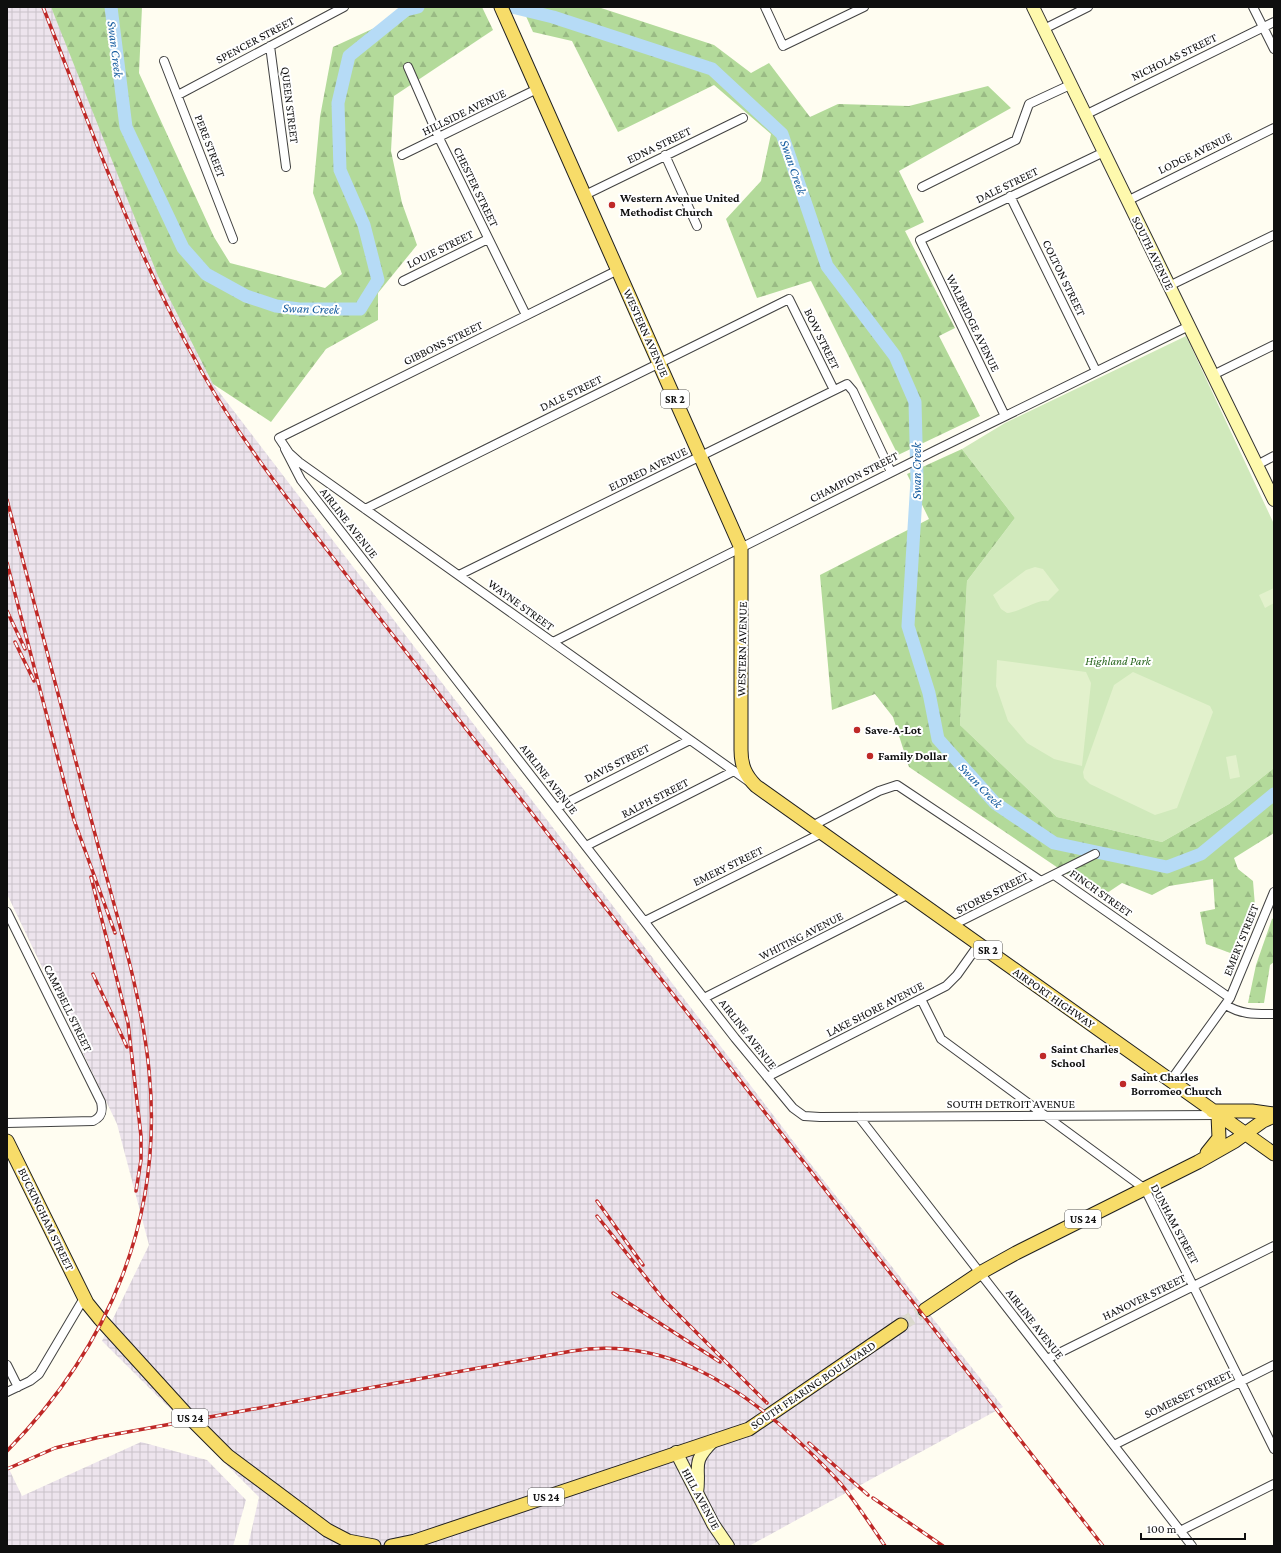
<svg xmlns="http://www.w3.org/2000/svg" width="1281" height="1553" font-family="'Crimson Pro',serif">
<style>
.industrial{fill:url(#industrial-grid)}
.green{fill:#d0e9bb}
.forest{fill:url(#forest-firs)}
.pitch{fill:#e2f1cc}
.lines{fill:none;stroke-linecap:round;stroke-linejoin:round}
.river{stroke:#b6dbf6;stroke-width:13}
.primary-tunnel{stroke:#dbd9cf;stroke-width:13;stroke-dasharray:13 6;stroke-linecap:butt}
.street-casing{stroke:#424242;stroke-width:10}
.secondary-casing{stroke:#313131;stroke-width:14}
.primary-casing{stroke:#202020;stroke-width:15}
.street{stroke:#fff;stroke-width:8}
.secondary{stroke:#fef9ad;stroke-width:12}
.primary{stroke:#f7dc69;stroke-width:13}
.rail-casing{stroke:#bf2927;stroke-width:3.5}
.rail{stroke:#fff;stroke-width:2;stroke-dasharray:6;stroke-linecap:butt}
.poi-dot{fill:#bf2927;stroke:#fff;stroke-width:1.5}
.labels{text-anchor:middle;stroke-width:4;stroke-linejoin:round;paint-order:stroke}
.shield{fill:#fff;stroke:#575757;stroke-width:1}
.shield-label{font-size:11px;font-weight:bold;fill:#0f0f0f}
.street-label{font-size:12px;fill:#0f0f0f;stroke:#fff}
.poi-label{font-size:12px;font-weight:bold;fill:#0f0f0f;stroke:#fff;text-anchor:start}
.park-label{font-size:12px;font-style:italic;fill:#2a671f;stroke:#fff}
.water-label{font-size:13px;font-style:italic;fill:#185ea1;stroke:#fff}
</style>
<defs>
<pattern id="industrial-grid" width="8" height="8" patternUnits="userSpaceOnUse"><rect width="8" height="8" fill="#ede4ed"/><path d="M0 4h8M4 0v8" fill="none" stroke="#cac2ca"/></pattern>
<pattern id="forest-firs" width="22" height="20" patternUnits="userSpaceOnUse"><rect width="22" height="20" fill="#b3da9a"/><path d="M5 1l3.5 6h-7zM16 11l3.5 6h-7z" fill="#99ba84"/></pattern>
</defs>
<rect width="100%" height="100%" fill="#fffdf1"/>
<path class="industrial" d="M 7,7 L 51,7 L 213,384 L 813,1167 L 1003,1407 L 749,1546 L 248,1546 L 259,1497 L 102,1341 L 149,1245 L 117,1124 L 7,894 Z
M 141,1442 L 207,1460 L 246,1500 L 233,1546 L 7,1546 L 7,1465 L 22,1496 Z"/>
<path class="green" d="M 1186,336 L 1274,524 L 1274,768 L 1229,804 L 1162,842 L 1057,817 L 960,725 L 967,581 L 1015,518 L 962,449 L 1005,423 Z"/>
<path class="forest" d="M 51,7 L 142,7 L 139,73 L 214,237 L 230,263 L 325,288 L 342,274 L 313,193 L 320,117 L 333,47 L 420,7 L 482,7 L 493,30 L 394,96 L 391,151 L 402,203 L 417,245 L 378,293 L 378,320 L 326,349 L 271,422 L 213,384 L 158,276 Z
M 522,7 L 598,7 L 714,45 L 751,73 L 769,63 L 810,117 L 838,104 L 909,106 L 988,86 L 1011,108 L 899,171 L 924,222 L 905,231 L 955,328 L 939,336 L 980,416 L 898,455 L 811,281 L 757,298 L 726,219 L 761,181 L 771,134 L 714,85 L 618,132 L 572,41 L 533,32 Z
M 962,449 L 1015,518 L 967,581 L 960,725 L 1057,817 L 1162,842 L 1229,804 L 1274,768 L 1274,833 L 1234,858 L 1238,869 L 1253,881 L 1255,906 L 1233,954 L 1206,944 L 1200,912 L 1215,909 L 1213,879 L 1169,886 L 1152,895 L 1122,883 L 1101,897 L 909,767 L 893,717 L 875,694 L 832,710 L 820,575 L 929,519 L 907,474 Z
M 1274,918 L 1274,962 L 1270,965 L 1264,1003 L 1248,1003 L 1256,965 L 1272,919 Z"/>
<path class="pitch" d="M 1035,567 L 1043,569 L 1059,590 L 1048,601 C 1038,599 1020,612 1007,613 L 1001,609 L 993,595 L 1026,570 Z
M 1274,588 L 1274,603 L 1265,608 L 1259,595 Z
M 997,660 L 1086,672 L 1091,683 L 1082,766 L 1054,759 L 1027,743 L 1008,721 L 996,686 Z
M 1133,672 L 1210,706 L 1213,712 L 1177,808 L 1155,815 L 1090,784 L 1084,778 L 1083,772 L 1114,685 Z
M 1236,755 L 1240,777 L 1230,779 L 1226,757 Z"/>
<g class="lines">
<path class="river" d="M 111,7 L 126,127 L 183,248 L 206,274 L 246,296 L 276,306 L 299,309 L 360,309 L 378,280 L 364,225 L 340,170 L 338,103 L 349,56 L 406,10 L 418,7
M 512,7 L 553,17 L 712,69 L 782,134 L 827,266 L 895,356 L 915,402 L 917,480 L 908,626 L 929,693 L 938,739 L 995,803 L 1054,843 L 1167,867 L 1201,854 L 1274,794"/>
<path class="primary-tunnel" d="M 901,1325 L 925,1310"/>
<g class="street-casing">
<path id="street" d="M 765,7 L 783,46 L 864,7
M 1253,7 L 1274,49
M 1044,29 L 1088,7
M 270,46 L 286,167
M 164,61 L 233,239
M 408,67 L 439,138 L 526,315
M 178,95 L 344,7
M 1085,115 L 1274,22
M 402,155 L 537,89
M 665,155 L 697,226
M 922,187 L 1016,140 L 1029,104 L 1070,85
M 585,195 L 743,118
M 1010,196 L 1096,371
M 1127,201 L 1274,128
M 618,270 L 279,438 L 289,453 L 299,462 L 748,781
M 403,281 L 488,239
M 1169,286 L 1274,235
M 1213,375 L 1274,345
M 1005,416 L 920,240 L 1104,152
M 285,449 L 301,480 L 735,1038 L 793,1108 L 804,1116 L 820,1117 L 1218,1115
M 1257,465 L 1274,456
M 365,509 L 789,299 L 834,390
M 459,575 L 847,384 L 853,391 L 891,472
M 553,642 L 936,450 L 1189,326
M 556,808 L 690,740
M 812,826 L 879,791 L 897,785 L 1041,881
M 586,846 L 734,771
M 1054,875 L 1230,998
M 7,912 L 101,1102 C 103,1111 102,1117 93,1121 L 7,1123
M 645,921 L 822,833
M 953,925 L 1095,854
M 704,998 L 909,894
M 921,999 L 941,1039 L 1145,1189 L 1274,1449
M 1226,1005 C 1241,1015 1257,1014 1274,1014
M 767,1077 L 946,986 L 957,975 L 979,944
M 1171,1080 L 1230,998 L 1274,892
M 859,1117 L 1192,1546
M 1047,1359 L 1274,1246
M 7,1365 L 18,1387
M 7,1392 L 30,1381 L 39,1374 L 84,1298
M 1114,1445 L 1274,1365
M 1180,1531 L 1274,1484"/>
</g>
<g class="secondary-casing">
<path id="secondary" d="M 1033,7 L 1274,500
M 676,1452 L 713,1524 L 728,1546
M 697,1493 C 701,1465 690,1464 713,1441"/>
</g>
<g class="primary-casing">
<path id="primary" d="M 501,7 L 741,548 L 741,750 C 741,765 745,775 756,786 L 1274,1154
M 1212,1111 L 1252,1111 L 1274,1114
M 7,1141 L 87,1303 L 100,1319 L 189,1417 L 228,1456 L 327,1530 L 348,1541 L 374,1546
M 1207,1153 L 1219,1138 L 1218,1115
M 925,1310 L 980,1273 L 1016,1253 L 1198,1162 L 1235,1141 L 1263,1121 L 1274,1116
M 391,1546 L 415,1541 L 749,1429 L 901,1325"/>
</g>
<use href="#street" class="street"/>
<use href="#secondary" class="secondary"/>
<use href="#primary" class="primary"/>
<g class="rail-casing">
<path id="rail" d="M 43,7 C 92,131 137,258 203,374 C 247,451 304,519 357,589 L 1103,1546
M 7,500 C 36,612 66,723 95,834 C 115,911 141,990 149,1070 C 164,1218 109,1347 7,1451
M 7,563 L 74,820 L 115,933
M 7,611 L 25,649
M 15,642 L 34,681
M 91,877 L 128,1023 L 141,1136 L 141,1160 L 136,1191
M 93,974 L 127,1047
M 597,1201 L 643,1265
M 597,1216 L 664,1300 L 767,1403
M 613,1293 L 720,1362
M 809,1443 L 868,1495
M 7,1469 L 55,1448 L 100,1437 L 572,1351 C 660,1337 731,1380 794,1437 C 810,1452 826,1467 841,1484 C 857,1504 871,1525 885,1546
M 873,1498 L 943,1546"/>
</g>
<use href="#rail" class="rail"/>
</g>
<g class="poi-dot">
<circle cx="612" cy="205" r="4"/>
<circle cx="857" cy="730" r="4"/>
<circle cx="870" cy="756" r="4"/>
<circle cx="1043" cy="1056" r="4"/>
<circle cx="1123" cy="1084" r="4"/>
</g>
<g class="labels">
<g class="shield">
<rect x="661" y="390" width="28" height="18" rx="3"/>
<rect x="974" y="941" width="28" height="18" rx="3"/>
<rect x="1065" y="1210" width="36" height="18" rx="3"/>
<rect x="172" y="1409" width="36" height="18" rx="3"/>
<rect x="528" y="1488" width="36" height="18" rx="3"/>
</g>
<g class="shield-label">
<text x="675" y="403">SR 2</text>
<text x="988" y="954">SR 2</text>
<text x="1083" y="1223">US 24</text>
<text x="190" y="1422">US 24</text>
<text x="546" y="1501">US 24</text>
</g>
<g class="street-label">
<text transform="translate(255 40) rotate(-28)" y="4">SPENCER STREET</text>
<text transform="translate(1174 57) rotate(-26)" y="4">NICHOLAS STREET</text>
<text transform="translate(290 105) rotate(83)" y="4">QUEEN STREET</text>
<text transform="translate(464 112) rotate(-26)" y="4">HILLSIDE AVENUE</text>
<text transform="translate(659 145) rotate(-26)" y="4">EDNA STREET</text>
<text transform="translate(210 146) rotate(69)" y="4">PERE STREET</text>
<text transform="translate(1195 153) rotate(-26)" y="4">LODGE AVENUE</text>
<text transform="translate(1007 185) rotate(-26)" y="4">DALE STREET</text>
<text transform="translate(476 187) rotate(64)" y="4">CHESTER STREET</text>
<text transform="translate(440 249) rotate(-26)" y="4">LOUIE STREET</text>
<text transform="translate(1153 253) rotate(64)" y="4">SOUTH AVENUE</text>
<text transform="translate(1064 278) rotate(64)" y="4">COLTON STREET</text>
<text transform="translate(973 323) rotate(64)" y="4">WALBRIDGE AVENUE</text>
<text transform="translate(646 333) rotate(66)" y="4">WESTERN AVENUE</text>
<text transform="translate(822 339) rotate(64)" y="4">BOW STREET</text>
<text transform="translate(443 343) rotate(-26)" y="4">GIBBONS STREET</text>
<text transform="translate(571 393) rotate(-26)" y="4">DALE STREET</text>
<text transform="translate(648 469) rotate(-26)" y="4">ELDRED AVENUE</text>
<text transform="translate(854 477) rotate(-27)" y="4">CHAMPION STREET</text>
<text transform="translate(349 523) rotate(52)" y="4">AIRLINE AVENUE</text>
<text transform="translate(521 605) rotate(36)" y="4">WAYNE STREET</text>
<text transform="translate(742 649) rotate(-89)" y="4">WESTERN AVENUE</text>
<text transform="translate(617 763) rotate(-27)" y="4">DAVIS STREET</text>
<text transform="translate(549 779) rotate(52)" y="4">AIRLINE AVENUE</text>
<text transform="translate(655 798) rotate(-27)" y="4">RALPH STREET</text>
<text transform="translate(728 866) rotate(-26)" y="4">EMERY STREET</text>
<text transform="translate(992 893) rotate(-27)" y="4">STORRS STREET</text>
<text transform="translate(1101 893) rotate(35)" y="4">FINCH STREET</text>
<text transform="translate(801 936) rotate(-27)" y="4">WHITING AVENUE</text>
<text transform="translate(1241 940) rotate(-68)" y="4">EMERY STREET</text>
<text transform="translate(1054 998) rotate(35)" y="4">AIRPORT HIGHWAY</text>
<text transform="translate(68 1008) rotate(64)" y="4">CAMPBELL STREET</text>
<text transform="translate(875 1009) rotate(-27)" y="4">LAKE SHORE AVENUE</text>
<text transform="translate(748 1034) rotate(52)" y="4">AIRLINE AVENUE</text>
<text x="1011" y="1108">SOUTH DETROIT AVENUE</text>
<text transform="translate(46 1219) rotate(64)" y="4">BUCKINGHAM STREET</text>
<text transform="translate(1175 1224) rotate(62)" y="4">DUNHAM STREET</text>
<text transform="translate(1144 1297) rotate(-26)" y="4">HANOVER STREET</text>
<text transform="translate(1035 1324) rotate(52)" y="4">AIRLINE AVENUE</text>
<text transform="translate(813 1385) rotate(-34)" y="4">SOUTH FEARING BOULEVARD</text>
<text transform="translate(1188 1394) rotate(-26)" y="4">SOMERSET STREET</text>
<text transform="translate(701 1499) rotate(62)" y="4">HILL AVENUE</text>
</g>
<g class="poi-label">
<text x="620" y="202">Western Avenue United<tspan x="620" dy="14">Methodist Church</tspan></text>
<text x="865" y="734">Save-A-Lot</text>
<text x="878" y="760">Family Dollar</text>
<text x="1051" y="1053">Saint Charles<tspan x="1051" dy="14">School</tspan></text>
<text x="1131" y="1081">Saint Charles<tspan x="1131" dy="14">Borromeo Church</tspan></text>
</g>
<g class="park-label">
<text x="1118" y="665">Highland Park</text>
</g>
<g class="water-label">
<text transform="translate(116 49) rotate(83)" y="5">Swan Creek</text>
<text transform="translate(794 167) rotate(71)" y="5">Swan Creek</text>
<text transform="translate(311 308) rotate(2)" y="5">Swan Creek</text>
<text transform="translate(916 471) rotate(-90)" y="5">Swan Creek</text>
<text transform="translate(981 785) rotate(46)" y="5">Swan Creek</text>
</g>
</g>
<rect width="1281" height="1553" fill="none" stroke="#0f0f0f" stroke-width="16"/>
<path d="M1141 1533v6h104v-6" fill="none" stroke="#0f0f0f" stroke-width="2"/>
<text x="1147" y="1533" font-size="12" fill="#0f0f0f" stroke="#ffffff" stroke-width="3" paint-order="stroke">100 m</text>
</svg>
